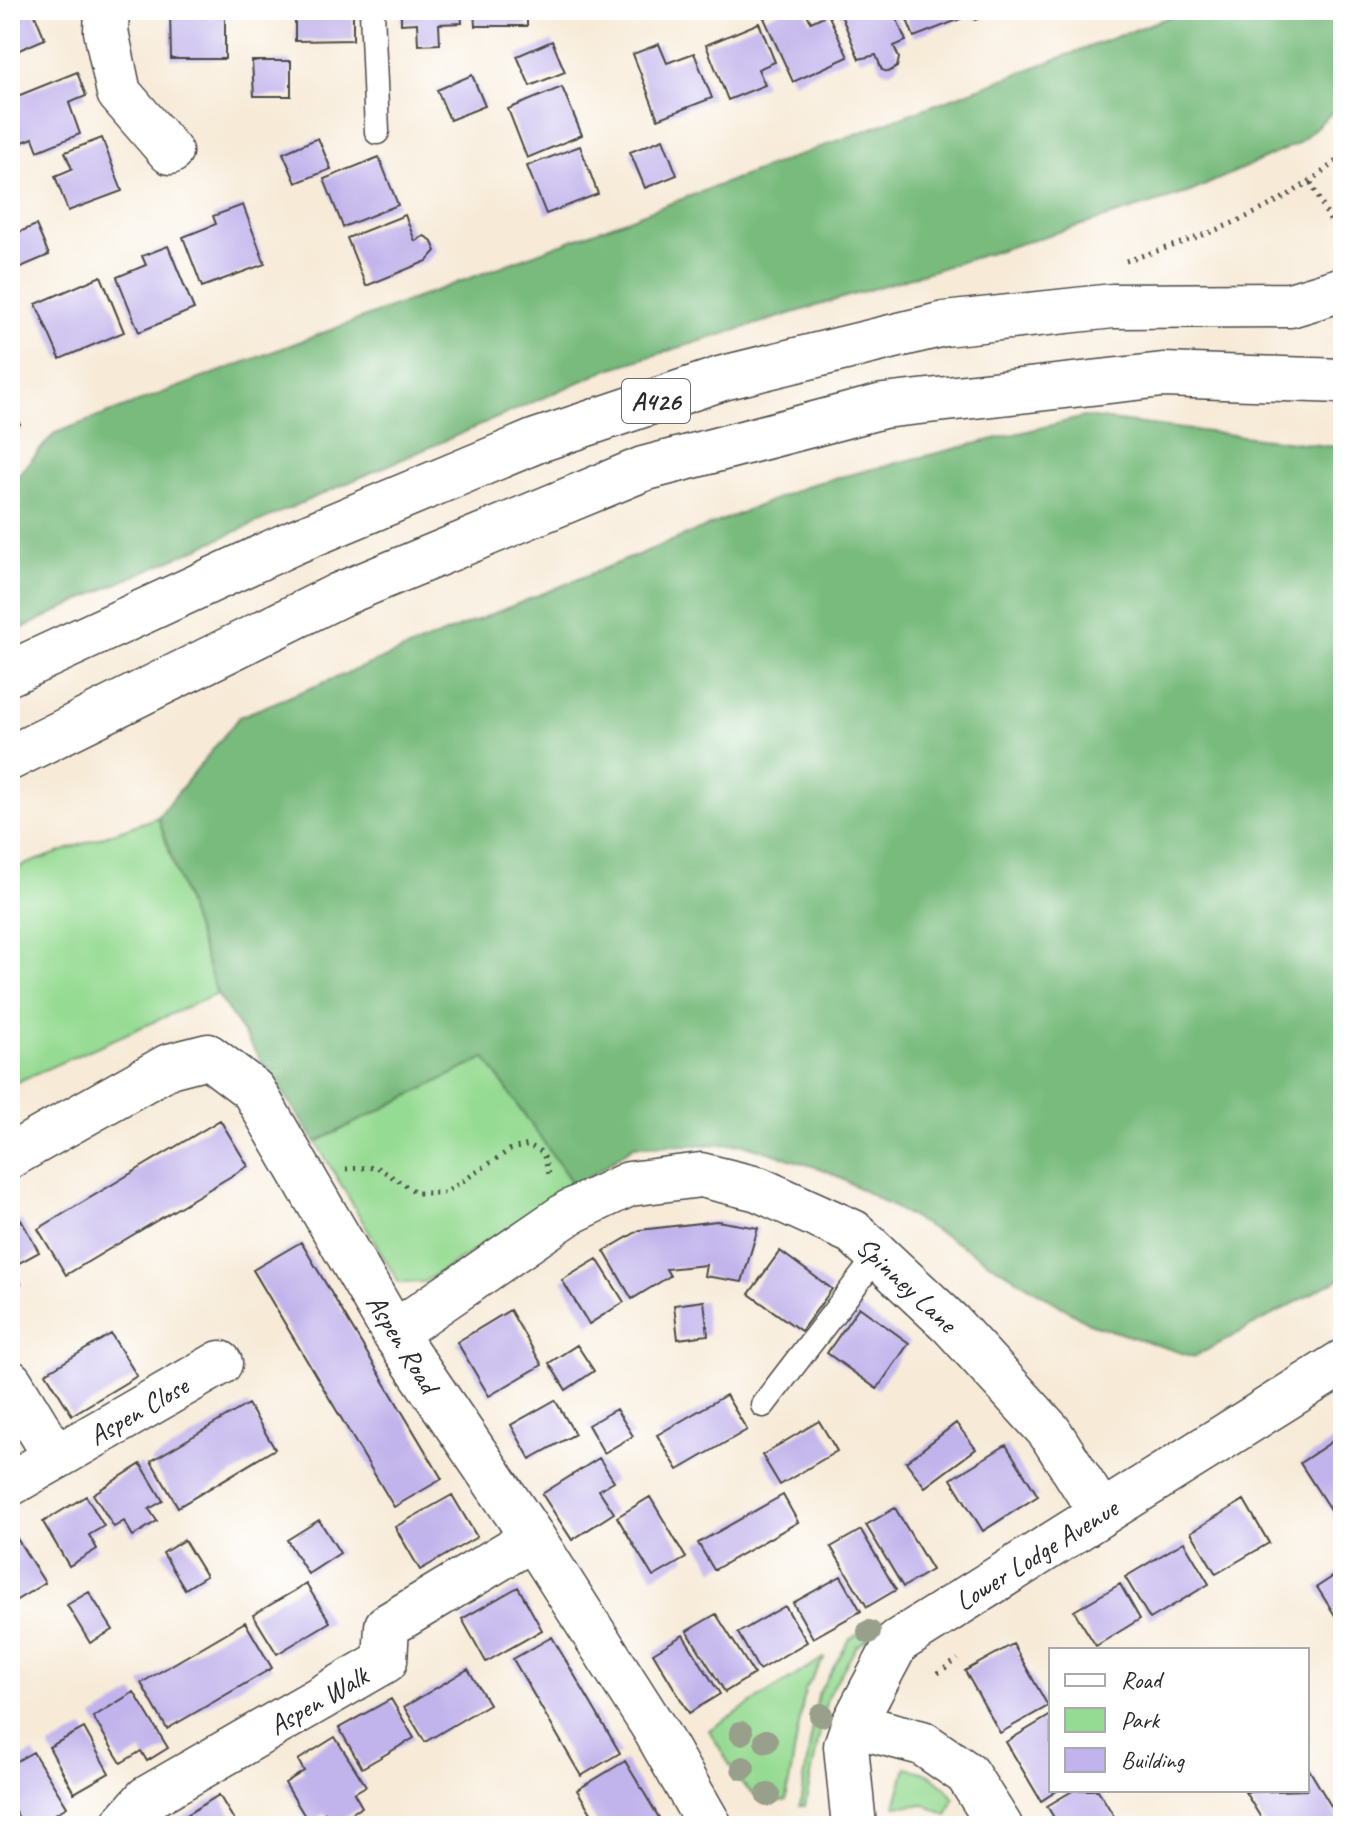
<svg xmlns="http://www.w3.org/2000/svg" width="1353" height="1836" font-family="Caveat,sans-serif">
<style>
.green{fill:#96db93;stroke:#60835f;stroke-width:2}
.forest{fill:#78bb7d;stroke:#527354;stroke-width:2}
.building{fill:#c1b3eb}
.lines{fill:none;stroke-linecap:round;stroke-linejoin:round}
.service-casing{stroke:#4a4845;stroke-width:27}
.minor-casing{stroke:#4a4845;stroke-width:47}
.trunk-casing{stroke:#4a4845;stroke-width:47}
.path{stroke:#4a4845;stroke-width:5;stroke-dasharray:2 6;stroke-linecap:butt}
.service{stroke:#fff;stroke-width:24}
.minor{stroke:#fff;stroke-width:44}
.trunk{stroke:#fff;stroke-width:44}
.tree{fill:#989f8a}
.labels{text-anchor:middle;stroke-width:8;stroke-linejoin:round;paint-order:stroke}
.shield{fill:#fff;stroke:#6b6b6b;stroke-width:2}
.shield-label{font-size:26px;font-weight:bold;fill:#2b2b2b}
.street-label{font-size:28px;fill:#2b2b2b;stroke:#fff}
</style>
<rect width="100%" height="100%" fill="#fff"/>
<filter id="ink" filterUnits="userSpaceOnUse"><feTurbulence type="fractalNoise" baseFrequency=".0125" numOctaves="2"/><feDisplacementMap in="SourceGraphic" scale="16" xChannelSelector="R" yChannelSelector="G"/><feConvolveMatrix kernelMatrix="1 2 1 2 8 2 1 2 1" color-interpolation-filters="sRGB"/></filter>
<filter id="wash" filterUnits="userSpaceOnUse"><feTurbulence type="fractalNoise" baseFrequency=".006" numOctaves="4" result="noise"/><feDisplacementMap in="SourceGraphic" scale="32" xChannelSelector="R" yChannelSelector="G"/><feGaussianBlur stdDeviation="1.8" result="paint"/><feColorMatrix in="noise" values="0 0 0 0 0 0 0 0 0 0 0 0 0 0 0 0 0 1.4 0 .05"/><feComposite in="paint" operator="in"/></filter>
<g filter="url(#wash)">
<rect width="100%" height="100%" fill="#f7ebd8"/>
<path class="green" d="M 158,817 L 217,994 L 10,1085 L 10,870 Z
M 485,1058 L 575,1187 L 424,1282 L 399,1283 L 316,1142 Z
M 881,1620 L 887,1625 L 857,1646 L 827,1697 L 805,1806 L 800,1806 L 818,1694 L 850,1639 Z
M 825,1657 L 805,1690 L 786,1800 L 763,1803 L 740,1782 L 709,1730 Z
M 906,1768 C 929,1772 941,1779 954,1799 L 947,1815 L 925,1805 L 895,1806 Z"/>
<path class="forest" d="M 1188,10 L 1343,10 L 1343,103 L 1297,144 L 1190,192 L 609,369 L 111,586 L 10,634 L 10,484 L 55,433 Z
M 1084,417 L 1343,448 L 1343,1277 L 1194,1357 L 1089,1323 L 944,1235 L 828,1171 L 743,1144 L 634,1146 L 575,1187 L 485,1058 L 316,1142 L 217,994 L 158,817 L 239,717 L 812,484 Z"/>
<g id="blocks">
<path class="building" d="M 10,10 L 33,10 L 45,39 L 10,54 Z
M 170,10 L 225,10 L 225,59 L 171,59 Z
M 295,10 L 353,10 L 353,40 L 295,41 Z
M 401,10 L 461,10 L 462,23 L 439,24 L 440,44 L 418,45 L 417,23 L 401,24 Z
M 474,10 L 527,10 L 527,26 L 475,26 Z
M 782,10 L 805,10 L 811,22 L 828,14 L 848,57 L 793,82 L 764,18 Z
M 839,10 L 893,10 L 906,41 L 894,46 L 899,58 L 897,67 L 888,72 L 882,70 L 876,55 L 859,59 Z
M 903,10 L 960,10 L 963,18 L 914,37 Z
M 970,10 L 999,10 L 975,20 Z
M 759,23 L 775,62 L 758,69 L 765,85 L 728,100 L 706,45 Z
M 552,41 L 565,72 L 530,86 L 517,56 Z
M 659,44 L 667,63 L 694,53 L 712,98 L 658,119 L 633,54 Z
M 252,61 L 291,61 L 291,96 L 254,96 Z
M 77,72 L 86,96 L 69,103 L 80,134 L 38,151 L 33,138 L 10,147 L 10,99 Z
M 472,75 L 485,106 L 450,120 L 437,90 Z
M 562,87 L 582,135 L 527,158 L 508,109 Z
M 102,138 L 122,191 L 68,211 L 55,176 L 72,169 L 65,152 Z
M 318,138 L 331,169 L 296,183 L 283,153 Z
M 663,139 L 677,175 L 645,188 L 630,152 Z
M 580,146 L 598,194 L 546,214 L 527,166 Z
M 379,157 L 398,205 L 343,227 L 324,179 Z
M 243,205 L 265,264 L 202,287 L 183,237 L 216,224 L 213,216 Z
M 405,215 L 415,241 L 424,236 L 431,240 L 436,251 L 427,261 L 366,286 L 347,238 Z
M 36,225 L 49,255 L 14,270 L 10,260 L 10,236 Z
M 168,246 L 194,309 L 139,332 L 117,277 L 146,265 L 142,256 Z
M 101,276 L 124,332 L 60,359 L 36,304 Z
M 10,412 L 20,424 L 10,434 Z
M 220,1120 L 248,1166 L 66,1275 L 38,1229 Z
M 21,1220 L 39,1252 L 12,1267 L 21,1284 L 10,1290 L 10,1226 Z
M 717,1221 L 758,1228 L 742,1282 L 704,1276 L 706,1265 L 666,1269 L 670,1276 L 632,1299 L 604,1251 L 640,1230 Z
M 301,1242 L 442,1479 L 394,1507 L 253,1270 Z
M 780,1251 L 832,1289 L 801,1331 L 749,1294 Z
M 597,1259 L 624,1302 L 589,1324 L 562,1280 Z
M 704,1301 L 708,1335 L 678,1339 L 674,1305 Z
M 859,1307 L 909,1343 L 877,1389 L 827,1353 Z
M 510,1310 L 542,1365 L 489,1396 L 457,1342 Z
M 111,1334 L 137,1376 L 72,1415 L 46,1373 Z
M 577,1345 L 594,1371 L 566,1390 L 549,1363 Z
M 726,1395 L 747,1430 L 678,1470 L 657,1435 Z
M 555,1400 L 575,1434 L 530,1459 L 511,1425 Z
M 248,1404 L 275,1449 L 178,1507 L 151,1461 Z
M 616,1409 L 633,1436 L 604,1453 L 588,1425 Z
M 819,1421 L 837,1451 L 780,1485 L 762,1455 Z
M 956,1423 L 976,1449 L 925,1487 L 906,1462 Z
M 1339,1437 L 1343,1443 L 1343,1519 L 1338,1522 L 1300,1463 Z
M 1006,1445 L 1038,1496 L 983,1531 L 951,1479 Z
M 599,1458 L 614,1481 L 599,1490 L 614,1513 L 572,1540 L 542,1494 Z
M 141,1464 L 163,1501 L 149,1509 L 157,1521 L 133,1536 L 124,1521 L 114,1527 L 93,1494 Z
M 452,1495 L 477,1537 L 420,1570 L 395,1527 Z
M 783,1495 L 798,1522 L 714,1570 L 698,1543 Z
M 86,1496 L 104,1526 L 89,1535 L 97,1549 L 69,1566 L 43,1522 Z
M 650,1497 L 686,1558 L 653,1577 L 617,1517 Z
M 1244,1500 L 1269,1543 L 1216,1574 L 1191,1532 Z
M 895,1508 L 932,1570 L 903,1587 L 866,1525 Z
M 319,1520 L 340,1553 L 308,1574 L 287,1540 Z
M 861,1530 L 896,1590 L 867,1607 L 831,1547 Z
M 16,1537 L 45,1583 L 10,1604 L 10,1541 Z
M 184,1540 L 206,1576 L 185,1589 L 163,1553 Z
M 1184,1542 L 1209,1584 L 1150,1619 L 1125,1577 Z
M 1343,1570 L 1343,1628 L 1317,1587 Z
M 841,1576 L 861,1611 L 813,1638 L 793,1603 Z
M 306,1584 L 330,1622 L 277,1654 L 253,1615 Z
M 1120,1584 L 1140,1619 L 1096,1646 L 1074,1611 Z
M 518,1587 L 542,1630 L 486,1662 L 462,1619 Z
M 89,1592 L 113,1630 L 90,1643 L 67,1605 Z
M 785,1606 L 807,1642 L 759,1670 L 738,1633 Z
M 716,1614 L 754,1674 L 725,1692 L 687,1631 Z
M 245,1622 L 272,1668 L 167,1729 L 141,1683 Z
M 683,1635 L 720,1694 L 689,1713 L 653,1653 Z
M 552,1637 L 620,1753 L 581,1776 L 513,1659 Z
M 1013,1644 L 1048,1706 L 1000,1733 L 965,1671 Z
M 468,1669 L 489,1704 L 425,1742 L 404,1707 Z
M 134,1692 L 168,1748 L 147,1761 L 141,1751 L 121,1763 L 93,1717 Z
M 391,1699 L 414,1738 L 362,1768 L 339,1728 Z
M 1051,1715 L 1051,1790 L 1058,1790 L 1041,1801 L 1006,1742 Z
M 84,1728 L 109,1773 L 74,1793 L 49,1747 Z
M 335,1737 L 366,1786 L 354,1793 L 362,1807 L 332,1825 L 325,1813 L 309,1823 L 285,1783 L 304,1771 L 298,1760 Z
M 33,1752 L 67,1807 L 34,1826 L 24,1826 L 10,1803 L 10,1765 Z
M 625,1761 L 664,1826 L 599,1826 L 577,1790 Z
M 1307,1766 L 1343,1826 L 1266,1826 L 1245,1792 L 1307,1790 Z
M 1074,1790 L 1098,1790 L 1120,1826 L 1059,1826 L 1047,1806 Z
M 219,1795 L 234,1820 L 224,1826 L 169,1826 Z"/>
</g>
</g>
<g filter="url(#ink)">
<use href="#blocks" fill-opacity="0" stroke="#4a4845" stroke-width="2"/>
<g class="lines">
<g class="service-casing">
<path id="service" d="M 372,10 L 377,132
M 763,1405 L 878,1255"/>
</g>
<g class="minor-casing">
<path id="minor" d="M 107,10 L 106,31 L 119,93 L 170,152
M 10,1156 L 169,1066 L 208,1056 L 253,1090 L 394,1333 L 533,1538 L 654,1728 L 710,1826
M 394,1333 L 570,1212 L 629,1184 L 701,1175 L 758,1189 L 853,1232 L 951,1324 L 1049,1431 L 1101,1513
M 10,1382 L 56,1457
M 10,1484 L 220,1363
M 853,1725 L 922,1743 L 967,1774 L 1000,1826
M 122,1826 L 147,1798 L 385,1661 L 387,1626 L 533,1538
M 854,1826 L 846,1746 L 853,1725 L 897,1642 L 1343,1362"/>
</g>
<g class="trunk-casing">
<path id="trunk" d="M 10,673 L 294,542 L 536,441 L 723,378 L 944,324 L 1113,306 L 1290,305 L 1343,289
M 10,758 L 339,595 L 643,469 L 883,406 L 1163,375 L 1343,381"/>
</g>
<path class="path" d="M 1311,183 L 1343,246
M 1126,261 C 1207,235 1278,212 1343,155
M 346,1169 L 377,1167 L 417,1193 L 445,1193 L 511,1149 L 529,1145 L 543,1153 L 549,1174
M 938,1673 L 958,1659"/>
<use href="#service" class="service"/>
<use href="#minor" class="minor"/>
<use href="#trunk" class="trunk"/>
</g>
<g class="tree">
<circle cx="869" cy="1632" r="12"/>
<circle cx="821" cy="1715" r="12"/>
<circle cx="741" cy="1733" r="12"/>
<circle cx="766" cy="1741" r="12"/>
<circle cx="743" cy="1768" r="12"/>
<circle cx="768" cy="1795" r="12"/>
</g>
</g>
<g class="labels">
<rect class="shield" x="622" y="379" width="68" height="44" rx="6"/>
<g class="shield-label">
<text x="656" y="410">A426</text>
</g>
<g class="street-label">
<text transform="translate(907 1284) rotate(43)" y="10">Spinney Lane</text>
<text transform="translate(403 1343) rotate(58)" y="10">Aspen Road</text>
<text transform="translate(138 1410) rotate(-30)" y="10">Aspen Close</text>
<text transform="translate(1036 1554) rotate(-32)" y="10">Lower Lodge Avenue</text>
<text transform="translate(318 1700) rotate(-30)" y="10">Aspen Walk</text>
</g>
</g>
<rect width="1353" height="1836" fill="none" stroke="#fff" stroke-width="40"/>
<rect x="1049" y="1648" width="260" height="144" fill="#ffffff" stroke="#aaaaaa" stroke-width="2"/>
<rect x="1065" y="1674" width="40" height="12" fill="#ffffff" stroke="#aaaaaa" stroke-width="2"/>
<text x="1121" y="1688" font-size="24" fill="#2b2b2b">Road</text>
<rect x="1065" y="1708" width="40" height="24" fill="#96db93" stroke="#aaaaaa" stroke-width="2"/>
<text x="1121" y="1728" font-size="24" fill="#2b2b2b">Park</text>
<rect x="1065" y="1748" width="40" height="24" fill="#c1b3eb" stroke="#aaaaaa" stroke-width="2"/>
<text x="1121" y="1768" font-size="24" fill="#2b2b2b">Building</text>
</svg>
